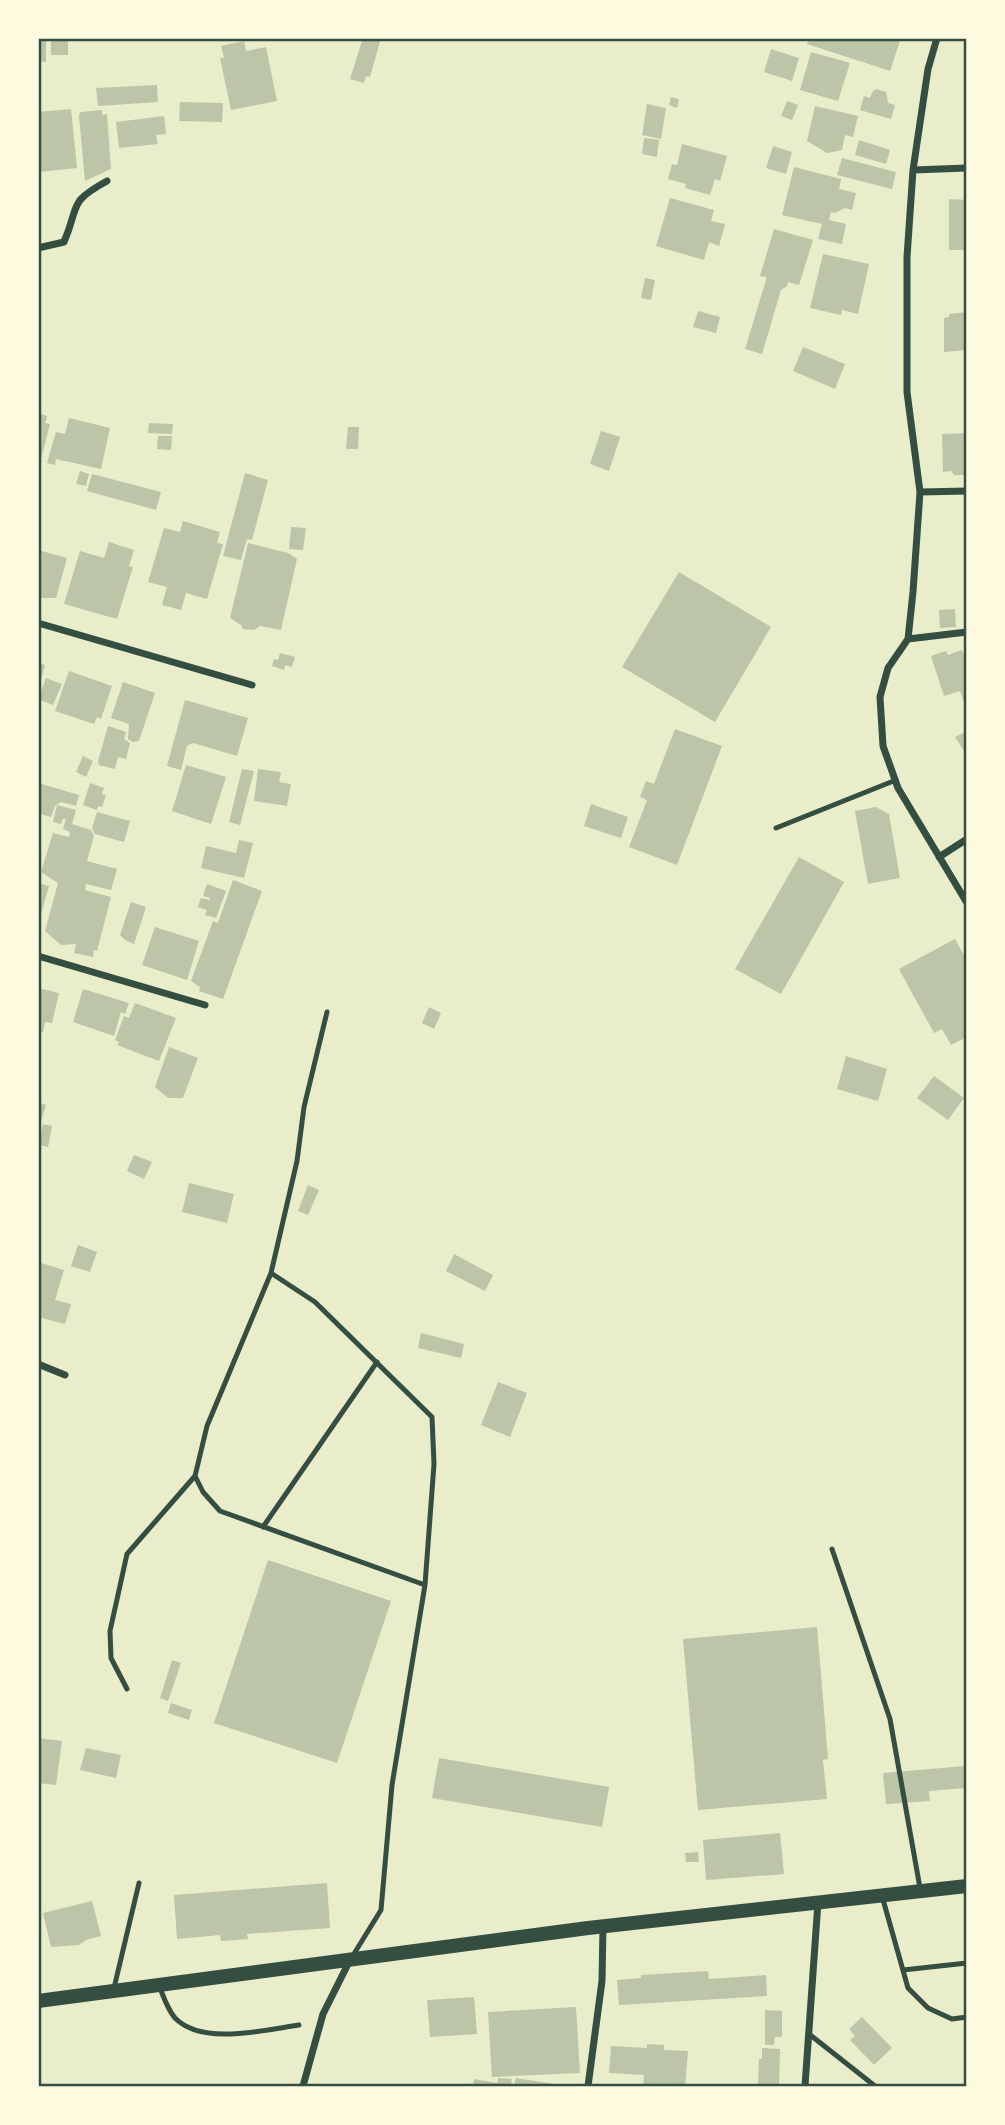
<svg xmlns="http://www.w3.org/2000/svg" width="1005" height="2125" font-family="'IBM Plex Sans',sans-serif">
<style>
.building{fill:#bcc5a7}
.lines{fill:none;stroke-linecap:round;stroke-linejoin:round}
.service{stroke:#344e41;stroke-width:5}
.minor{stroke:#344e41;stroke-width:7}
.secondary{stroke:#344e41;stroke-width:14}
.neatline{fill:none;stroke:#344e41;stroke-width:2.5}
</style>
<rect width="100%" height="100%" fill="#e9edc9"/>
<path class="building" d="M 38,38 L 46,38 L 46,62 L 38,61 Z
M 363,38 L 381,38 L 370,77 L 366,76 L 364,83 L 350,79 Z
M 809,38 L 901,38 L 890,71 L 807,44 Z
M 51,39 L 68,39 L 68,55 L 51,55 Z
M 244,41 L 246,51 L 266,47 L 277,101 L 231,110 L 220,58 L 224,58 L 221,46 Z
M 771,49 L 799,58 L 792,81 L 764,72 Z
M 811,52 L 850,63 L 838,101 L 800,90 Z
M 157,85 L 158,102 L 98,106 L 96,88 Z
M 876,89 L 886,92 L 888,103 L 895,105 L 891,119 L 860,110 L 864,96 L 870,98 L 873,91 Z
M 671,97 L 679,99 L 677,108 L 669,105 Z
M 787,101 L 798,105 L 792,120 L 781,116 Z
M 180,102 L 223,103 L 222,122 L 179,121 Z
M 647,104 L 666,108 L 661,139 L 642,135 Z
M 815,106 L 858,116 L 853,137 L 845,135 L 842,150 L 827,153 L 807,141 Z
M 71,109 L 77,168 L 39,172 L 38,112 Z
M 102,110 L 102,115 L 107,114 L 111,169 L 85,181 L 79,116 L 80,112 Z
M 164,116 L 166,134 L 156,135 L 158,144 L 119,148 L 116,122 Z
M 644,138 L 659,140 L 657,157 L 642,154 Z
M 859,140 L 890,150 L 886,164 L 855,155 Z
M 682,144 L 727,156 L 720,181 L 715,179 L 710,195 L 685,188 L 686,184 L 668,179 L 672,164 L 677,165 Z
M 773,146 L 792,152 L 786,174 L 766,168 Z
M 842,158 L 896,172 L 892,189 L 837,175 Z
M 794,167 L 841,179 L 839,189 L 856,193 L 852,210 L 845,208 L 835,213 L 831,212 L 829,220 L 846,224 L 842,244 L 818,239 L 822,224 L 782,215 Z
M 670,198 L 714,210 L 711,221 L 725,224 L 719,246 L 709,242 L 704,260 L 656,246 Z
M 949,199 L 967,200 L 967,250 L 949,250 Z
M 774,229 L 813,240 L 799,285 L 788,282 L 787,286 L 781,290 L 762,354 L 745,349 L 766,280 L 766,277 L 760,276 Z
M 823,254 L 869,264 L 858,314 L 842,310 L 841,315 L 810,308 Z
M 645,278 L 655,280 L 651,300 L 641,298 Z
M 698,311 L 720,317 L 716,333 L 693,327 Z
M 967,312 L 967,350 L 944,352 L 944,318 L 949,317 L 949,314 Z
M 803,347 L 845,364 L 835,389 L 793,371 Z
M 38,413 L 47,416 L 45,423 L 50,424 L 41,459 L 38,459 Z
M 69,418 L 110,428 L 101,469 L 56,459 L 55,465 L 47,463 L 56,432 L 65,434 Z
M 149,423 L 173,424 L 172,434 L 148,433 Z
M 348,427 L 359,427 L 358,449 L 346,449 Z
M 601,431 L 620,437 L 609,471 L 590,464 Z
M 967,433 L 967,475 L 954,475 L 951,471 L 943,472 L 942,434 Z
M 158,436 L 172,436 L 171,450 L 157,449 Z
M 80,471 L 89,474 L 86,486 L 76,484 Z
M 245,473 L 268,480 L 252,540 L 247,539 L 241,560 L 223,556 Z
M 92,474 L 161,492 L 156,510 L 87,491 Z
M 183,521 L 220,532 L 217,543 L 223,544 L 207,599 L 186,593 L 181,610 L 162,605 L 167,587 L 148,582 L 164,528 L 180,532 Z
M 291,527 L 306,528 L 303,550 L 289,549 Z
M 109,542 L 134,550 L 129,566 L 133,567 L 117,619 L 64,604 L 80,551 L 104,558 Z
M 248,543 L 288,553 L 297,559 L 281,630 L 260,626 L 254,630 L 243,629 L 241,625 L 230,618 Z
M 38,550 L 67,558 L 56,598 L 38,598 Z
M 679,572 L 771,627 L 715,722 L 622,667 Z
M 955,609 L 956,627 L 940,628 L 939,610 Z
M 962,650 L 967,664 L 966,708 L 960,691 L 944,696 L 931,656 L 946,651 L 948,655 Z
M 280,653 L 295,657 L 292,667 L 285,665 L 284,670 L 272,666 L 274,659 L 278,660 Z
M 38,663 L 45,665 L 39,687 L 38,687 Z
M 69,671 L 112,686 L 101,719 L 97,717 L 94,724 L 55,711 Z
M 46,678 L 62,684 L 53,705 L 38,699 Z
M 123,682 L 155,693 L 139,741 L 133,742 L 128,739 L 129,724 L 111,718 Z
M 185,700 L 248,718 L 237,756 L 193,743 L 187,746 L 181,770 L 167,766 Z
M 108,726 L 126,732 L 124,739 L 130,743 L 126,759 L 118,757 L 115,769 L 99,765 L 98,761 Z
M 675,729 L 722,746 L 677,865 L 629,847 L 647,800 L 640,797 L 646,781 L 654,784 Z
M 967,731 L 967,756 L 955,737 Z
M 83,756 L 93,761 L 86,777 L 76,772 Z
M 186,765 L 226,777 L 211,824 L 172,811 Z
M 242,769 L 254,771 L 240,825 L 229,822 Z
M 258,769 L 281,772 L 279,782 L 291,784 L 287,806 L 254,801 Z
M 38,783 L 79,795 L 76,806 L 61,802 L 55,806 L 51,817 L 38,813 Z
M 90,783 L 104,788 L 102,794 L 106,795 L 102,807 L 98,806 L 97,810 L 83,805 Z
M 591,804 L 628,817 L 621,838 L 584,826 Z
M 57,805 L 76,810 L 72,824 L 91,830 L 94,836 L 87,861 L 117,869 L 111,890 L 86,884 L 85,890 L 111,897 L 97,951 L 94,950 L 93,957 L 74,953 L 76,944 L 61,945 L 45,931 L 58,883 L 41,872 L 53,833 L 69,837 L 70,832 L 63,829 L 66,819 L 63,819 L 61,824 L 53,822 Z
M 876,807 L 889,814 L 900,878 L 868,884 L 855,811 Z
M 97,812 L 130,821 L 124,842 L 95,834 L 92,828 Z
M 239,840 L 253,843 L 244,878 L 201,868 L 206,846 L 236,853 Z
M 799,857 L 844,882 L 781,994 L 735,969 Z
M 233,880 L 262,891 L 223,999 L 199,991 L 200,987 L 191,981 L 213,921 L 218,923 Z
M 38,883 L 49,886 L 39,921 L 38,921 Z
M 207,884 L 226,891 L 216,918 L 205,915 L 207,910 L 198,907 L 201,898 L 209,900 L 210,898 L 203,896 Z
M 131,902 L 146,907 L 134,944 L 125,940 L 120,935 Z
M 155,927 L 199,941 L 187,980 L 142,965 Z
M 955,939 L 967,961 L 967,1037 L 951,1045 L 942,1029 L 934,1033 L 899,969 Z
M 38,988 L 59,993 L 52,1023 L 45,1022 L 43,1032 L 38,1031 Z
M 83,989 L 129,1003 L 125,1014 L 121,1012 L 114,1036 L 73,1022 Z
M 135,1003 L 176,1018 L 159,1061 L 117,1045 L 119,1042 L 115,1040 L 124,1016 L 129,1018 Z
M 429,1007 L 441,1013 L 434,1029 L 422,1023 Z
M 169,1047 L 198,1058 L 183,1098 L 168,1098 L 155,1087 Z
M 846,1056 L 887,1069 L 878,1101 L 837,1089 Z
M 934,1076 L 964,1098 L 948,1120 L 917,1098 Z
M 38,1102 L 46,1105 L 39,1127 L 38,1127 Z
M 43,1124 L 52,1126 L 48,1147 L 39,1145 Z
M 134,1155 L 152,1162 L 144,1179 L 127,1171 Z
M 189,1183 L 234,1194 L 227,1223 L 182,1212 Z
M 308,1185 L 319,1190 L 308,1215 L 298,1211 Z
M 78,1245 L 97,1252 L 90,1272 L 71,1266 Z
M 454,1254 L 493,1275 L 485,1291 L 446,1271 Z
M 41,1263 L 64,1270 L 55,1300 L 71,1304 L 65,1324 L 38,1317 L 38,1270 Z
M 421,1333 L 464,1344 L 461,1358 L 418,1348 Z
M 498,1382 L 527,1393 L 510,1437 L 481,1425 Z
M 268,1560 L 391,1601 L 337,1763 L 214,1723 Z
M 817,1627 L 828,1759 L 823,1760 L 827,1799 L 698,1810 L 683,1639 Z
M 172,1660 L 181,1663 L 168,1701 L 160,1698 Z
M 171,1703 L 192,1710 L 189,1720 L 168,1713 Z
M 38,1738 L 62,1741 L 56,1785 L 38,1783 Z
M 86,1748 L 121,1755 L 116,1778 L 80,1770 Z
M 439,1758 L 609,1787 L 602,1827 L 432,1798 Z
M 965,1766 L 966,1788 L 929,1791 L 930,1801 L 886,1804 L 883,1773 Z
M 780,1833 L 784,1874 L 706,1880 L 703,1840 Z
M 698,1852 L 699,1862 L 686,1862 L 685,1853 Z
M 327,1883 L 330,1928 L 247,1934 L 248,1939 L 221,1941 L 220,1935 L 177,1939 L 174,1895 Z
M 92,1901 L 101,1936 L 86,1940 L 79,1945 L 51,1947 L 43,1913 Z
M 708,1971 L 709,1979 L 766,1975 L 767,1996 L 619,2005 L 617,1980 L 641,1978 L 641,1975 Z
M 474,1997 L 477,2034 L 430,2037 L 427,2000 Z
M 576,2007 L 580,2073 L 492,2077 L 488,2012 Z
M 765,2010 L 782,2011 L 782,2037 L 775,2037 L 774,2045 L 765,2045 Z
M 862,2017 L 892,2048 L 874,2065 L 850,2040 L 855,2036 L 849,2029 Z
M 647,2044 L 664,2045 L 664,2050 L 688,2051 L 685,2086 L 643,2086 L 644,2075 L 609,2073 L 611,2046 L 647,2048 Z
M 762,2048 L 780,2049 L 779,2086 L 758,2086 L 759,2059 L 762,2059 Z
M 498,2078 L 512,2079 L 511,2086 L 473,2086 L 474,2079 L 497,2083 Z
M 516,2078 L 560,2085 L 559,2086 L 514,2086 Z"/>
<g class="lines">
<path class="service" d="M 776,828 L 896,780
M 327,1012 L 304,1107 L 297,1161 L 271,1273 L 315,1302 L 432,1417 L 434,1464 L 425,1585 L 392,1785 L 381,1910 L 352,1957
M 271,1273 L 207,1426 L 195,1476 L 203,1492 L 220,1511 L 425,1585
M 263,1527 L 377,1362
M 832,1549 L 890,1719 L 920,1888
M 127,1689 L 111,1658 L 110,1631 L 127,1554 L 195,1476
M 882,1896 L 908,1988 L 928,2008 L 952,2019 L 967,2017
M 903,1970 L 967,1963
M 114,1988 L 139,1883
M 160,1988 C 164,1998 168,2010 175,2018 C 202,2046 264,2030 299,2025
M 809,2034 L 875,2086"/>
<path class="minor" d="M 937,38 L 928,69 L 913,170 L 907,257 L 907,392 L 920,492 L 913,592 L 908,639 L 888,668 L 880,697 L 883,746 L 898,788 L 967,903
M 913,170 L 967,168
M 38,248 L 64,242 C 80,205 67,203 107,181
M 920,492 L 967,491
M 38,623 L 252,685
M 908,639 L 967,632
M 939,857 L 967,839
M 38,956 L 205,1005
M 38,1364 L 65,1375
M 303,2086 L 323,2014 L 350,1960
M 588,2086 L 602,1981 L 603,1926
M 805,2086 L 818,1902"/>
<path class="secondary" d="M 38,2001 L 588,1928 L 967,1886"/>
</g>
<rect width="1005" height="2125" fill="none" stroke="#fefae0" stroke-width="80"/>
<rect x="40" y="40" width="925" height="2045" class="neatline"/>
</svg>
